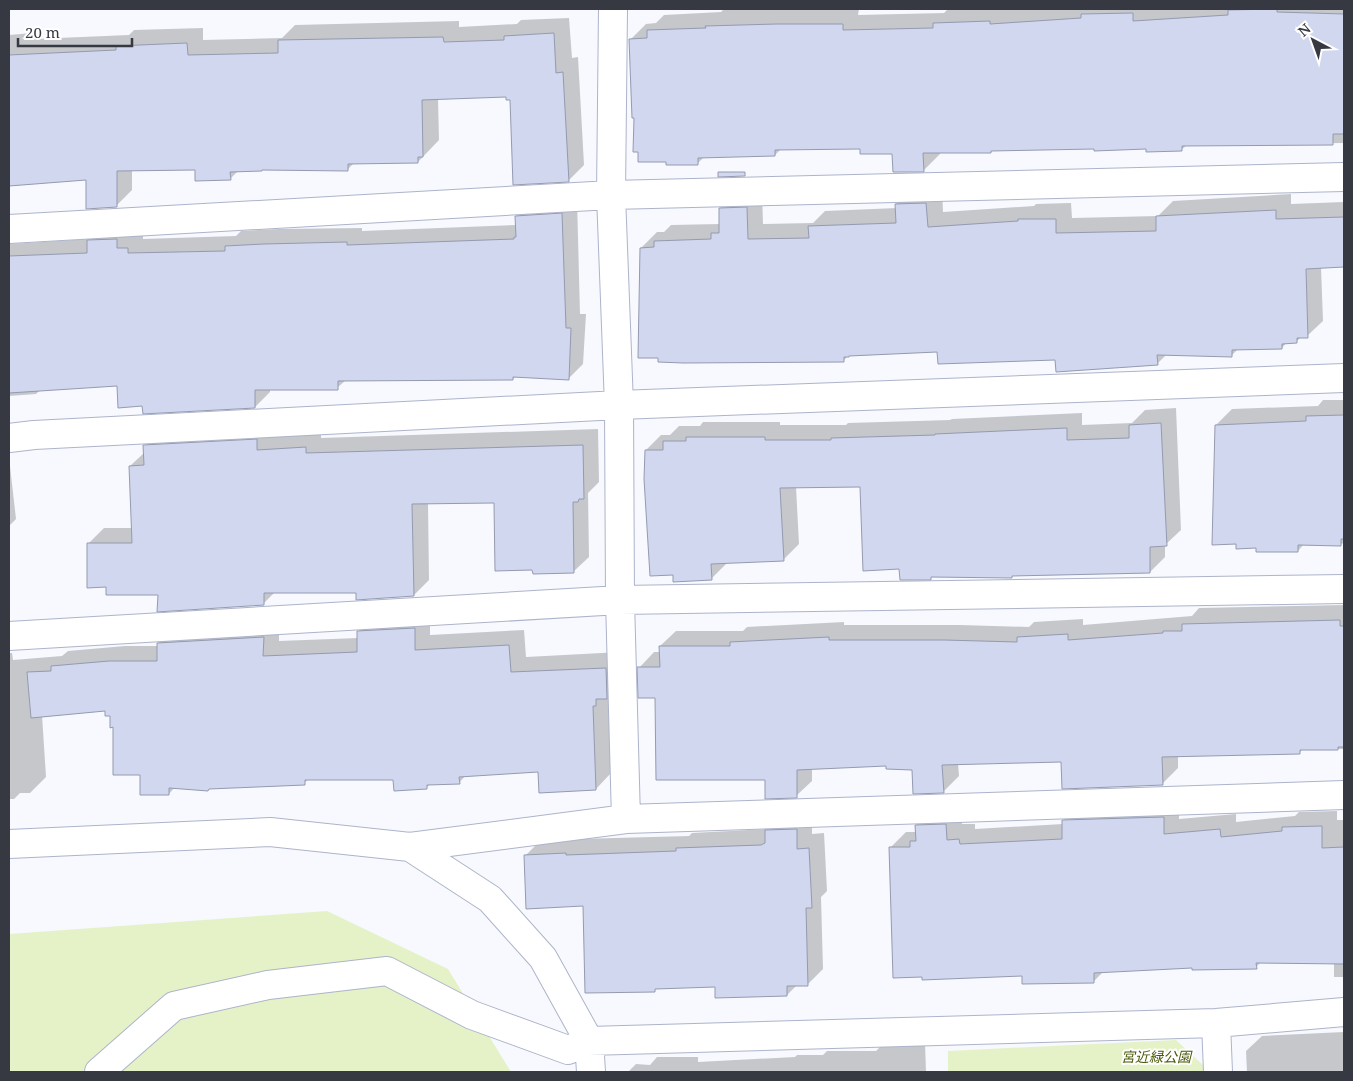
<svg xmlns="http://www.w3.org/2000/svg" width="1353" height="1081" font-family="'Noto Serif','Noto Sans JP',serif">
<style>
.green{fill:#e5f2c8}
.shadow{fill:#0003}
.building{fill:#d1d7ef;stroke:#949ab0}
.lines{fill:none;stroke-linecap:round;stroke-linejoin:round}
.minor-casing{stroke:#adb4ca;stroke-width:30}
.minor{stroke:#fff;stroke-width:28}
.labels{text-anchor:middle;stroke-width:4;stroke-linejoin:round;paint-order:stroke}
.park-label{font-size:14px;font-style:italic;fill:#485809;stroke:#fff}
</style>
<rect width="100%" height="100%" fill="#f7f9fe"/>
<path class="green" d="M 327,911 L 448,969 L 511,1072 L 9,1072 L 9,934 Z
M 1176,1040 L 1203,1065 L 1203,1072 L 948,1072 L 948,1051 Z"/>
<path class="shadow" d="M 772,9 L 859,9 L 858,15 L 944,13 L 948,9 L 1344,9 L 1344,143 L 1187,145 L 1181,150 L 1147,147 L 1095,148 L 993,149 L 991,152 L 940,152 L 940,154 L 924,170 L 893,153 L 861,147 L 781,149 L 775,155 L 705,156 L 697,164 L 667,161 L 635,117 L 630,40 L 646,24 L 656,23 L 664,15 L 721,12 L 723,10 Z
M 569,18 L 572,58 L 578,57 L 584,165 L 569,180 L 507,95 L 438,98 L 439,140 L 418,162 L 354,163 L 348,169 L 263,169 L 238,171 L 230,179 L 196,169 L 132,169 L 132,190 L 116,206 L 87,179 L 9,184 L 9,35 L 33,33 L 34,39 L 129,35 L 134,30 L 203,28 L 203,40 L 282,38 L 295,25 L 459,21 L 459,27 L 517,24 L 521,20 Z
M 912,188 L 942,188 L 943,212 L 1034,206 L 1036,204 L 1071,203 L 1072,218 L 1158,216 L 1173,201 L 1291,194 L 1291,204 L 1344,202 L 1344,266 L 1321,267 L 1323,321 L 1307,336 L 1301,337 L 1296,342 L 1287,342 L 1282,348 L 1238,349 L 1232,355 L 1167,354 L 1157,364 L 938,351 L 850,354 L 843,361 L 641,248 L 657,232 L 664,232 L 671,225 L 720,224 L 720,208 L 736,193 L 762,192 L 763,224 L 813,223 L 825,211 L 897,208 L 896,204 Z
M 577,199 L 580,314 L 586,314 L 583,364 L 568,379 L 516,376 L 513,379 L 346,380 L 337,388 L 270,389 L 270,392 L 255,407 L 144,405 L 118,384 L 41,389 L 36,394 L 9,396 L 9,244 L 90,239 L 103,226 L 143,233 L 143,239 L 236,236 L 241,231 L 279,229 L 362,228 L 362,231 L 517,225 L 516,217 L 531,201 Z
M 1323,400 L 1344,400 L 1344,543 L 1341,544 L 1304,544 L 1298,551 L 1216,425 L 1232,409 L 1318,406 Z
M 1176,408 L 1181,530 L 1165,545 L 1165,557 L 1150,572 L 1014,574 L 1011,577 L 933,576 L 930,578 L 900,568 L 862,486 L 796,487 L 799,544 L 784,559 L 727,563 L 711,579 L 646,450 L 661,435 L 670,435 L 679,426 L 700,426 L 703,422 L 780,422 L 780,425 L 846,425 L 848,423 L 950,420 L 952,419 L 1082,413 L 1082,425 L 1132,423 L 1145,410 Z
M 598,429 L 599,482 L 588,493 L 589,557 L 573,572 L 495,501 L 428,503 L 429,580 L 414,595 L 357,592 L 275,592 L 263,604 L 159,594 L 108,586 L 88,544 L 104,528 L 133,528 L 130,466 L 145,452 L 145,446 L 160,430 L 321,432 L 321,438 Z
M 9,457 L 16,519 L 9,526 Z
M 1344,605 L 1344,749 L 1303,749 L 1300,752 L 1178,755 L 1178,768 L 1162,784 L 1063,760 L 958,763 L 959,776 L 943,792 L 913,769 L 887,765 L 812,768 L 812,781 L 796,796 L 766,778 L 656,697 L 639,668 L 654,652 L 660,652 L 660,646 L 676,631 L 743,631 L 747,627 L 844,622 L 844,625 L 960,625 L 1029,627 L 1034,622 L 1083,619 L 1083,625 L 1192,616 L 1199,608 Z
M 430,613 L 430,635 L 524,630 L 526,657 L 621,652 L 622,682 L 608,696 L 611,773 L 596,789 L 539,771 L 466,775 L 459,783 L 430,784 L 426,788 L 395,778 L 309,779 L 304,783 L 175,787 L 169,794 L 141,774 L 114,726 L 111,715 L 106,710 L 42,715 L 46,777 L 30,793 L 20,793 L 14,799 L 9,799 L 9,649 L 9,653 L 12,653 L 13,660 L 62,656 L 68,651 L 125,646 L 158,646 L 158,643 L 174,628 L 279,622 L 279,641 L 358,638 L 358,632 L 374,616 Z
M 1179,801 L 1179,819 L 1236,814 L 1236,822 L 1295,816 L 1299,812 L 1337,811 L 1337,820 L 1344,820 L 1344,977 L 1334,977 L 1334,962 L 1261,962 L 1256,967 L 1193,966 L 1104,971 L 1094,981 L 1023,975 L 890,848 L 906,832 L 917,832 L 916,825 L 932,810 L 961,809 L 962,824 L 975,824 L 975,829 L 1063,824 L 1063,821 L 1079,805 Z
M 812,814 L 812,834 L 824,833 L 827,891 L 821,897 L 823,969 L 807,985 L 797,985 L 787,995 L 716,986 L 657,987 L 654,990 L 585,905 L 525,856 L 541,840 L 689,836 L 692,833 L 767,829 L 782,815 Z
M 1344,1032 L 1344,1072 L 1247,1072 L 1246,1051 L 1262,1036 Z
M 925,1043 L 926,1072 L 628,1072 L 636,1064 L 650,1065 L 657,1057 L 698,1057 L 698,1062 L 795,1057 L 797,1055 L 823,1055 L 827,1051 L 876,1051 L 882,1045 Z"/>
<path class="building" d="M 1277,9 L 1277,12 L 1344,14 L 1344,134 L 1333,134 L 1333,145 L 1182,146 L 1182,151 L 1146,152 L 1146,149 L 1094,151 L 1094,149 L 991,151 L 991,153 L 923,153 L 924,172 L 893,172 L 892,154 L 860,154 L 860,149 L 775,150 L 775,156 L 698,158 L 698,165 L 666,165 L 666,162 L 638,162 L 638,152 L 633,152 L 634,118 L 632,118 L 629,39 L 647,38 L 647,30 L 706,28 L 705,26 L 777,24 L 843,24 L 843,30 L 933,28 L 933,23 L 990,21 L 990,24 L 1081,18 L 1081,14 L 1133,13 L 1133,21 L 1228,15 L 1228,10 Z
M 554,33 L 556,73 L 563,72 L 569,182 L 513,185 L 510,100 L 506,100 L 506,97 L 422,100 L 423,157 L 418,157 L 418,163 L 348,164 L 348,171 L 262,170 L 262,171 L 230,172 L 231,180 L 195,181 L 195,170 L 117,171 L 117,207 L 86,209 L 86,180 L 9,186 L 9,55 L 116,50 L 116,46 L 187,43 L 188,55 L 278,53 L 278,40 L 443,37 L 444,42 L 504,40 L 504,36 Z
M 718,172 L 745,172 L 745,176 L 718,177 Z
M 926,203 L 928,227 L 1018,221 L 1018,219 L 1056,219 L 1056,233 L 1156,231 L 1156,216 L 1276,210 L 1276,219 L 1344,217 L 1344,267 L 1306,269 L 1308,338 L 1297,338 L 1297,343 L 1282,344 L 1282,349 L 1232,350 L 1232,357 L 1157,355 L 1158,365 L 1056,372 L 1055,360 L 938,364 L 937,352 L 849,356 L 849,357 L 844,357 L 844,362 L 683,363 L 658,362 L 658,358 L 638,358 L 640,248 L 654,247 L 654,241 L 711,239 L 711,233 L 719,233 L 719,208 L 747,207 L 748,239 L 809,238 L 808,226 L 896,223 L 895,204 Z
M 562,213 L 566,328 L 571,328 L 569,380 L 513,377 L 513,380 L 338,381 L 338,390 L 255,390 L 255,408 L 143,414 L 142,406 L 118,408 L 117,386 L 9,393 L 9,256 L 87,253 L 87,240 L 117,239 L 117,248 L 128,248 L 128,253 L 225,251 L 225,246 L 264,244 L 347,242 L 347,245 L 514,239 L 514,237 L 516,237 L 515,216 Z
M 1344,415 L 1344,539 L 1341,539 L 1341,546 L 1298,545 L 1298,552 L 1256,552 L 1256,548 L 1236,549 L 1236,544 L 1212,545 L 1215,425 L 1306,421 L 1306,416 Z
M 1161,423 L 1167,546 L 1150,547 L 1150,573 L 1012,576 L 1012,578 L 931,577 L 931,580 L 900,580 L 899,569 L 863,571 L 860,487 L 780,488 L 784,561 L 711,564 L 712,580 L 673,582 L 673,575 L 650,576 L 644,479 L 645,450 L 663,450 L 663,441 L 686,441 L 686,437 L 765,437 L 765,440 L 831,440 L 831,438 L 935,435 L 935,434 L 1067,428 L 1067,440 L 1129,438 L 1129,425 Z
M 257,439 L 257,450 L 306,447 L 306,453 L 583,445 L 584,499 L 579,499 L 578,502 L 573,502 L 574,573 L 533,574 L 532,570 L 495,571 L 494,503 L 412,504 L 414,596 L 356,600 L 356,593 L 264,593 L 264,605 L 157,612 L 158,595 L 106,595 L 106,587 L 87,588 L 87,543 L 132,543 L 129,466 L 144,465 L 143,445 Z
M 1340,620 L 1340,626 L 1344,626 L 1344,747 L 1338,747 L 1338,750 L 1300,750 L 1300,754 L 1162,757 L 1163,785 L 1062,789 L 1061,762 L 942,765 L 944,793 L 913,794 L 912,770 L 886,769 L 886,766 L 797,770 L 797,798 L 765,799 L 765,780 L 656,780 L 655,698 L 638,698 L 637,667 L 660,667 L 659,646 L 730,646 L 730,642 L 829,637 L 829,640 L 944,640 L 1017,642 L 1017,637 L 1068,634 L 1068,640 L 1163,633 L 1163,631 L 1182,631 L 1182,624 Z
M 415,628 L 415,650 L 509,645 L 511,672 L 606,668 L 607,699 L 596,699 L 596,706 L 593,706 L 596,790 L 539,793 L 538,772 L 459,777 L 460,784 L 427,785 L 427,789 L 394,791 L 393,780 L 305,780 L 305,785 L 209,789 L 208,791 L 169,788 L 169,795 L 140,795 L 140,775 L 113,775 L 113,727 L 110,728 L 110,716 L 105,716 L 105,711 L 31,718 L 27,672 L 51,671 L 51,666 L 109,661 L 157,661 L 157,643 L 264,637 L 263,656 L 357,652 L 357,631 Z
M 1164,817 L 1164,834 L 1220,829 L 1221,837 L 1282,831 L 1282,827 L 1322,826 L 1322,848 L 1344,847 L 1344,964 L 1256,963 L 1257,969 L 1192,970 L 1192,968 L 1094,973 L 1094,983 L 1022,984 L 1022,976 L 922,980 L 922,977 L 893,978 L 889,847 L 910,847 L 910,841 L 916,841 L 915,825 L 946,824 L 947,840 L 959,839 L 960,844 L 1062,839 L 1062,820 Z
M 797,829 L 797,849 L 809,848 L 812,908 L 806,908 L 808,986 L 787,986 L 787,996 L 715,998 L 715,987 L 655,989 L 655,992 L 585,993 L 583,906 L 526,909 L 524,855 L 566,853 L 566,855 L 676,851 L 676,848 L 761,845 L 765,843 L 765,830 Z"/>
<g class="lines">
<g class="minor-casing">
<path id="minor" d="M 613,9 L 611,195 L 619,405 L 620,600 L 626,819
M 9,229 L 611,195 L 1344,177
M 9,438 L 34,435 L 619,405 L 1344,378
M 9,636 L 620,600 L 1344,589
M 9,844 L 270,832 L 410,847 L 490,899 L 543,958 L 589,1041 L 591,1072
M 410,847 L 626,819 L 1344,795
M 1216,1023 L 1218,1072
M 99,1072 L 174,1006 L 268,985 L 387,971 L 472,1015 L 568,1050 L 589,1041 L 1216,1023 L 1344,1012"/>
</g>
<use href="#minor" class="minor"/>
</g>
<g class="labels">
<g class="park-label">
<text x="1156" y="1062">宮近緑公園</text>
</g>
</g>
<rect width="1353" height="1081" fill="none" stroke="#373942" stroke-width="20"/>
<g transform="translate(1313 40) rotate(319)" stroke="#ffffff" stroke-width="4" paint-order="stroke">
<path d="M0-4L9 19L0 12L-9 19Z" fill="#373942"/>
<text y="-8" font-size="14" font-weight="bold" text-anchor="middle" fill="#373942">N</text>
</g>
<path d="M18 38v8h114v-8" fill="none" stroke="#373942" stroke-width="2.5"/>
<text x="25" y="38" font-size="15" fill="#373942" stroke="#ffffff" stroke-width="4" paint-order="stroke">20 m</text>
</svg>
